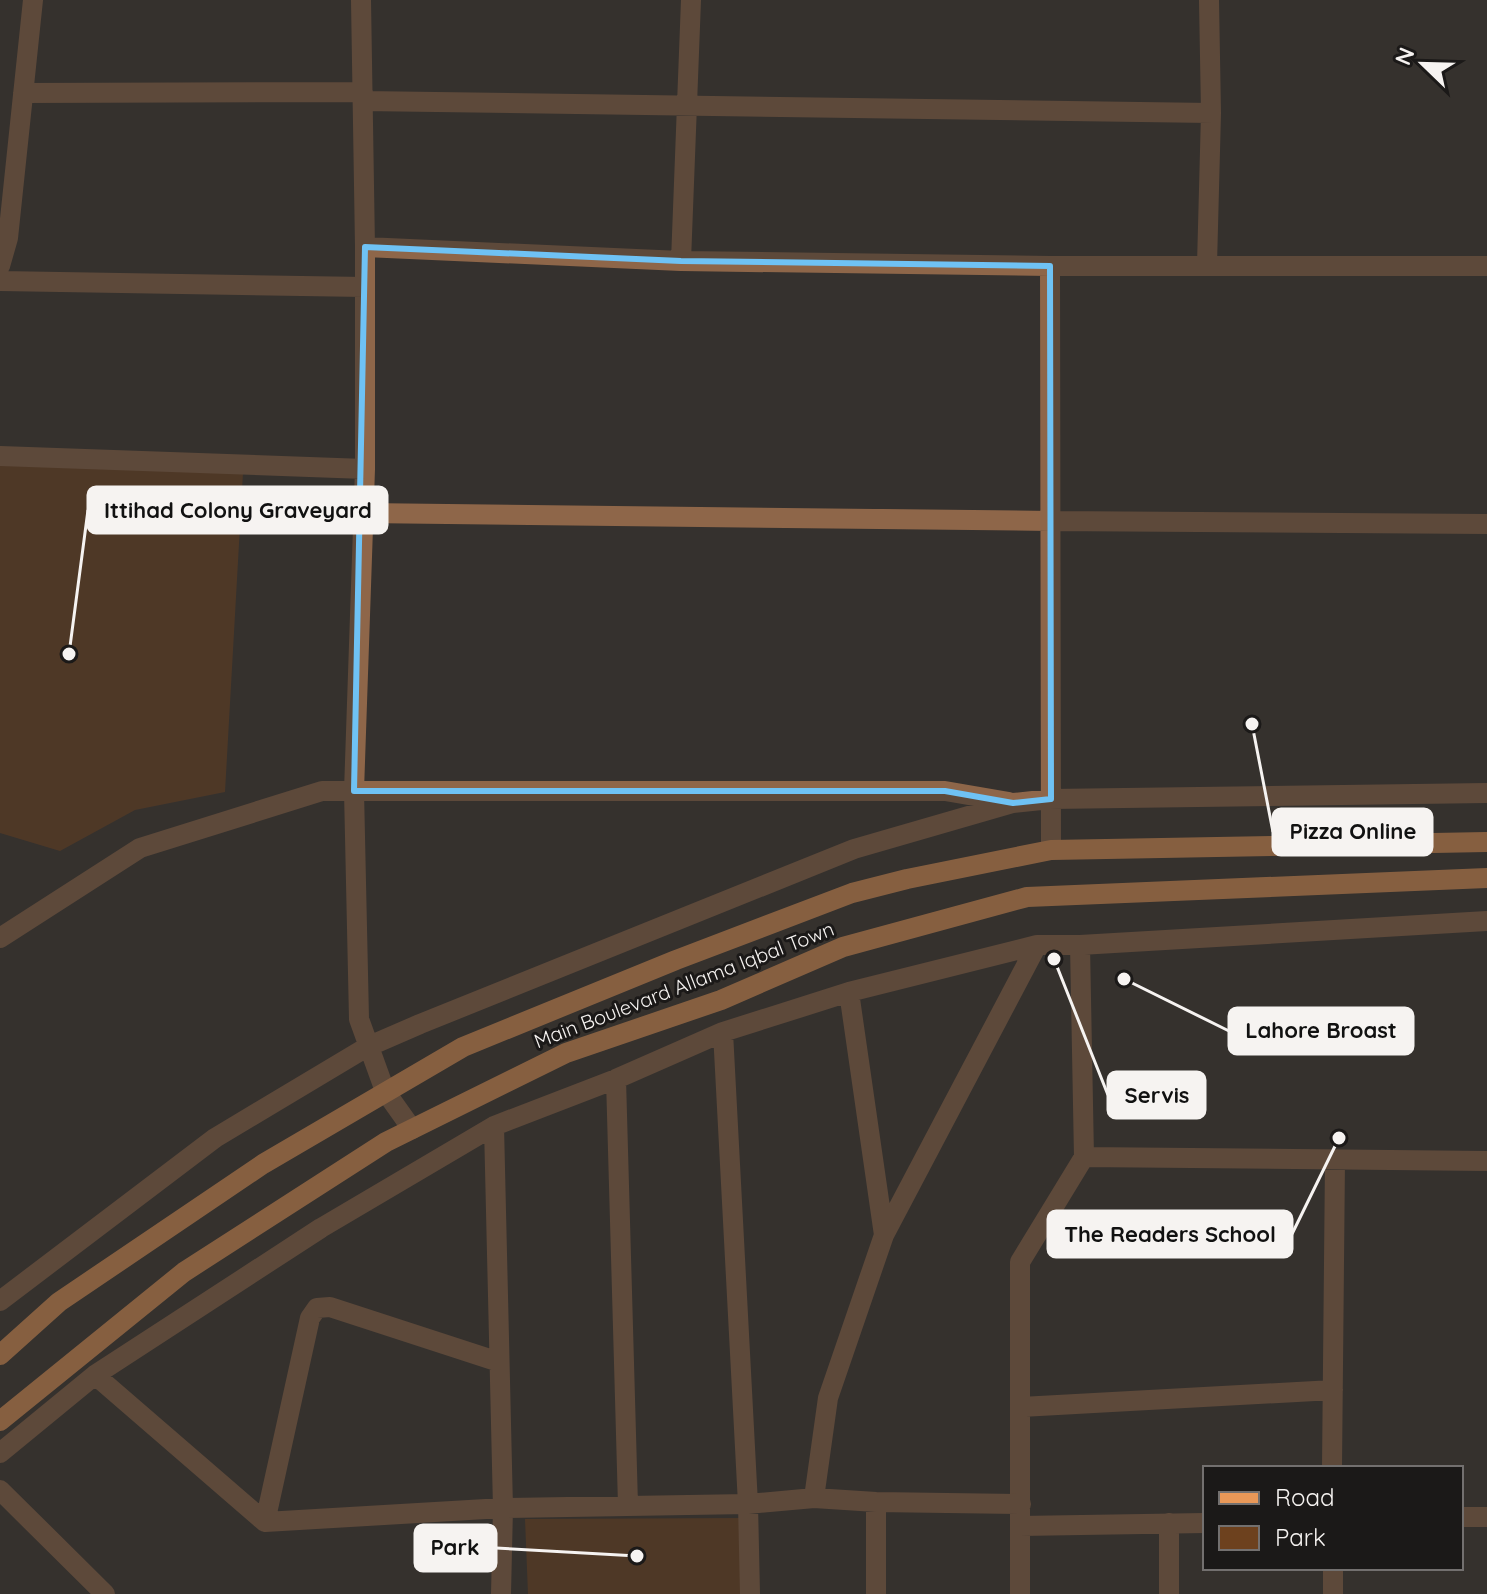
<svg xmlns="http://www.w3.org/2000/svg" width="1487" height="1594" font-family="Quicksand,sans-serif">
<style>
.green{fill:#6d411e}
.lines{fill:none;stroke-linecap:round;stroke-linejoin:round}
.minor{stroke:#8e6649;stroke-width:20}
.major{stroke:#e99858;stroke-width:20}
.marked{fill:none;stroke:#6fc2f4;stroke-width:6;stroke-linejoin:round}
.labels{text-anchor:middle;stroke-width:6;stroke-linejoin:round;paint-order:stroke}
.street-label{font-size:20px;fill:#f6f3f1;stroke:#1b1918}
.leader{fill:none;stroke:#f6f3f1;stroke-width:3}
.callout-dot{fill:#f6f3f1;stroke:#1b1918;stroke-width:3}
.callout{fill:#f6f3f1;stroke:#f6f3f1;stroke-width:3}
.callout-label{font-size:22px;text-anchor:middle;font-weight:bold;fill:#111}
</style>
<rect width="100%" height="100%" fill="#35312e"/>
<path class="green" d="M 0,452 L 243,473 L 225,792 L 135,810 L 60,851 L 0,833 Z
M 747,1518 L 748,1594 L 528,1594 L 525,1519 Z"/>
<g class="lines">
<path class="minor" d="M 361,0 L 365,247 L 365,469 L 354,791 L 359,1019 L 385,1091 L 412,1129
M 23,93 L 363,92
M 363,101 L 1211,113
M 365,247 L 681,261 L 1050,266 L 1487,266
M 681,261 L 691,0
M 1207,265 L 1211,113 L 1209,0
M 0,266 L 8,238 L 33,0
M 1050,266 L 1051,850
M 0,281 L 365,287
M 0,456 L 365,469
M 364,513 L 1051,521 L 1487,524
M 0,938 L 140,848 L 322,791 L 945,791 L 1009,802
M 723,1032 L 748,1504 L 750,1594
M 616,1079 L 628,1505
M 494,1126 L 503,1508 L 501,1594
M 1084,1157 L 1487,1161
M 884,1235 L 1037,945
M 0,1301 L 215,1138 L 367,1047 L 420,1024 L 854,849 L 1013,803 L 1051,799 L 1487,793
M 95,1375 L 265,1522 L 503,1508 L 748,1504 L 814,1498 L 828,1398 L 884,1235 L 849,992
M 1021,1407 L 1333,1390
M 0,1453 L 95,1375 L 321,1228 L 494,1126 L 616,1079 L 723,1032 L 849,992 L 1037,945 L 1080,945 L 1487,921
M 1332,1468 L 1335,1160
M 0,1490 L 105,1594
M 814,1498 L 876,1502 L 1021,1504
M 876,1502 L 876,1594
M 1461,1517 L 1487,1517
M 265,1522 L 310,1318 L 317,1308 L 330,1307 L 499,1362
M 1169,1523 L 1169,1594
M 1020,1526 L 1205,1523
M 1333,1568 L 1333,1594
M 1020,1594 L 1020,1262 L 1084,1157 L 1080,945"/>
<path class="major" d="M 0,1355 L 59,1302 L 263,1164 L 463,1047 L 676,960 L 852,893 L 907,879 L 1051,850 L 1487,842
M 0,1421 L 184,1272 L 386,1142 L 566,1053 L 721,1000 L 843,947 L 1027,897 L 1487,878"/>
</g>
<path d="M0 0H1487V1594H0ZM 365,247 L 681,261 L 1050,266 L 1051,799 L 1013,803 L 945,791 L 354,791 Z" fill="#35312e" fill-opacity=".55" fill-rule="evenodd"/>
<path class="marked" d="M 365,247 L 681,261 L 1050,266 L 1051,799 L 1013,803 L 945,791 L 354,791 Z"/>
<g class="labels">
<g class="street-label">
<text transform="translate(684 985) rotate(-21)" y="7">Main Boulevard Allama Iqbal Town</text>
</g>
</g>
<path class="leader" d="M69 654L88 510M1252 724L1273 832M1124 979L1229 1031M1054 959L1108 1095M1339 1138L1292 1234M637 1556L496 1548"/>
<g class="callout-dot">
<circle cx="69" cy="654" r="8"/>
<circle cx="1252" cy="724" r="8"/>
<circle cx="1124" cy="979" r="8"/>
<circle cx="1054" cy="959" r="8"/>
<circle cx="1339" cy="1138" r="8"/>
<circle cx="637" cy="1556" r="8"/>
</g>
<g class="callout">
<rect x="88" y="487" width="299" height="46" rx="8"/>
<rect x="1273" y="809" width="159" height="46" rx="8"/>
<rect x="1229" y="1008" width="184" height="46" rx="8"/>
<rect x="1108" y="1072" width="97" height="46" rx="8"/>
<rect x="1048" y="1211" width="244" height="46" rx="8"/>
<rect x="415" y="1525" width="81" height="46" rx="8"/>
</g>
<g class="callout-label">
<text x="238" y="518">Ittihad Colony Graveyard</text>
<text x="1353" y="839">Pizza Online</text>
<text x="1321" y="1038">Lahore Broast</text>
<text x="1157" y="1103">Servis</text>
<text x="1170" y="1242">The Readers School</text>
<text x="455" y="1555">Park</text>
</g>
<rect x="1203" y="1466" width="260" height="104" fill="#1b1918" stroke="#73706f" stroke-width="2"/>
<rect x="1219" y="1492" width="40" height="12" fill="#e99858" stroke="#73706f" stroke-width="2"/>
<text x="1275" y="1506" font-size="24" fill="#f6f3f1">Road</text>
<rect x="1219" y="1526" width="40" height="24" fill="#6d411e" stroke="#73706f" stroke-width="2"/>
<text x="1275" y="1546" font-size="24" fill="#f6f3f1">Park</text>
<g transform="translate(1423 64) rotate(293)" stroke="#1b1918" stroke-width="6" paint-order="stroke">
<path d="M0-6L14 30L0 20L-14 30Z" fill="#f6f3f1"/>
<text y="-12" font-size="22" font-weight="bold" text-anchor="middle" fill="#f6f3f1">N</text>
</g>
</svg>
